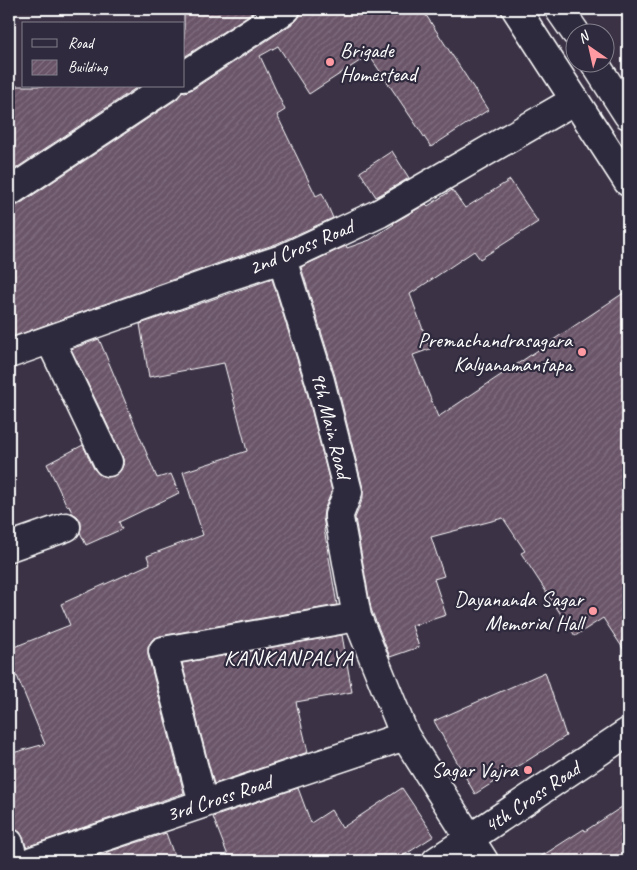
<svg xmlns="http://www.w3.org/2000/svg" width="637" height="870" font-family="Caveat,sans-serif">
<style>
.building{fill:url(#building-hatch);stroke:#fff}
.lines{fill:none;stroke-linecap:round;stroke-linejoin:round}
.minor-casing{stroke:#fff;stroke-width:31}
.secondary-casing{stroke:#fff;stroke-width:31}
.minor{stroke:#2f2a3d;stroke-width:28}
.secondary{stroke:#2f2a3d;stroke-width:28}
.poi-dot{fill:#ff9aa2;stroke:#2f2a3d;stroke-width:2}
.labels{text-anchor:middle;stroke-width:4.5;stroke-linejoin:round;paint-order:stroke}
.poi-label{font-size:21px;fill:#fff;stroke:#2f2a3d;text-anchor:end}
.street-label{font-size:21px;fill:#fff;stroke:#2f2a3d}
.neighbourhood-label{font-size:22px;letter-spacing:1px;fill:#fff;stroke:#2f2a3d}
</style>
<defs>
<pattern id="building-hatch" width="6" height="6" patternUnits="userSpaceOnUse" patternTransform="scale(1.25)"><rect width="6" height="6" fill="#6a5468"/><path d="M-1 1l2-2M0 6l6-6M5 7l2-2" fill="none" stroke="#806e7f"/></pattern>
</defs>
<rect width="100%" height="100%" fill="#3b3246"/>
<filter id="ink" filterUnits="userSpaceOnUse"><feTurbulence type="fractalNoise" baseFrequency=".02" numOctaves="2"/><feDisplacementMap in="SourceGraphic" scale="10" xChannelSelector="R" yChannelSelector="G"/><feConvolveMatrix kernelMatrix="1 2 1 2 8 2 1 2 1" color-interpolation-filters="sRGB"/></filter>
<g filter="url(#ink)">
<path class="building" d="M 184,9 L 258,9 L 184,57 Z
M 302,9 L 422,9 L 488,110 L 431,147 L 369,55 L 309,94 L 278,46 L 260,56 L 285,110 L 277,115 L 316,196 L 322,193 L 333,218 L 276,244 L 222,262 L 9,338 L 9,207 L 18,205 L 177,99 L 182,91 L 185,92 L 193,89 L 295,22 L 300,16 Z
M 9,86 L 139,86 L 9,173 Z
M 392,151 L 409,178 L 376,197 L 360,172 Z
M 510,180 L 538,222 L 480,259 L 474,251 L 410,294 L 430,349 L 413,355 L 438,417 L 628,290 L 628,656 L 603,618 L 575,636 L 521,553 L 525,551 L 503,518 L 431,537 L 444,576 L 434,579 L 446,615 L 412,626 L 419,647 L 390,657 L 371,609 L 355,518 L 363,498 L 363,488 L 335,376 L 301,267 L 346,246 L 347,248 L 370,240 L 394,224 L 393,223 L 426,204 L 428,206 L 452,190 L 465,208 Z
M 272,279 L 305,385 L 332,491 L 324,510 L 323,518 L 325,528 L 324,529 L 337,605 L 160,636 L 153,639 L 148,646 L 148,655 L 184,793 L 26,847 L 24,839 L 20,832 L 13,828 L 9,828 L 9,754 L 45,744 L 17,676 L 9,679 L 9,649 L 70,625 L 61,604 L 150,564 L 147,556 L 203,535 L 183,472 L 247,451 L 224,363 L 149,377 L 140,324 Z
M 99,339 L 157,478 L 171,474 L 179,493 L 119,522 L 122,529 L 86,545 L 80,532 L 81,529 L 81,521 L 77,516 L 72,513 L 69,505 L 67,506 L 47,464 L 83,445 L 94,469 L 100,475 L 106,477 L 114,476 L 121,470 L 124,463 L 122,455 L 71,349 Z
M 342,635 L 352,692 L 296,702 L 308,752 L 214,784 L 182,663 Z
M 545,672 L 566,736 L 475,794 L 434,721 Z
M 298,788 L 311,823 L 331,810 L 342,828 L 402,788 L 434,836 L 395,861 L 230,861 L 213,817 Z
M 628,803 L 628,861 L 534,861 L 584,829 L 585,831 Z
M 166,833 L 176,861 L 80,861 Z"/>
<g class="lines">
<g class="minor-casing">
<path id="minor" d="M 184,76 L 286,9
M 9,192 L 168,86
M 282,259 L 320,381 L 348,492 L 339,515 L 339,518 L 357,617 L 405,736 L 484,861
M 50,340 L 108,462
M 9,354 L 227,277 L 282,259 L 380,213 L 575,100
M 9,547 L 66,527
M 203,803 L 163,651 L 357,617
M 9,843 L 14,861
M 32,861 L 405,736
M 436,861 L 628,732"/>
</g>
<g class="secondary-casing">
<path id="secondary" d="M 516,9 L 628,182
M 559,9 L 575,32
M 594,62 L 628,115"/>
</g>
<use href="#minor" class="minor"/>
<use href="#secondary" class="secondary"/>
</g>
</g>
<g class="poi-dot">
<circle cx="330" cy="62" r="5"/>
<circle cx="582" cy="352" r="5"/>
<circle cx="593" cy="611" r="5"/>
<circle cx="528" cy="770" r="5"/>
</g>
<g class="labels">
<g class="poi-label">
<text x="340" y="57" text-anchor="start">Brigade<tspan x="340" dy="24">Homestead</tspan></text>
<text x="572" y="347">Premachandrasagara<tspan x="572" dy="24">Kalyanamantapa</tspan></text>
<text x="583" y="606">Dayananda Sagar<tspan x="583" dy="24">Memorial Hall</tspan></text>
<text x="518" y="777">Sagar Vajra</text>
</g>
<g class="street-label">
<text transform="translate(301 247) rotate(-23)" y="7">2nd Cross Road</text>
<text transform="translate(331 425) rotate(76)" y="7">9th Main Road</text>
<text transform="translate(532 797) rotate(-34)" y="7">4th Cross Road</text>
<text transform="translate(219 798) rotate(-18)" y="7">3rd Cross Road</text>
</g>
<g class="neighbourhood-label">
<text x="289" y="665">KANKANPALYA</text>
</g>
</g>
<rect width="637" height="870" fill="none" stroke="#2f2a3d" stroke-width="30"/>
<rect x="15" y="15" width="607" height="840" fill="none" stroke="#fff" stroke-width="2" filter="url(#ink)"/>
<rect x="22" y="22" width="162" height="65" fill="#2f2a3d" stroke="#827f8b"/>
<rect x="32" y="39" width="25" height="8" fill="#2f2a3d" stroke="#827f8b"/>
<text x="68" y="48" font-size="15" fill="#ffffff">Road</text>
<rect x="32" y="60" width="25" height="15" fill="url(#building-hatch)" stroke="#827f8b"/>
<text x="68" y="72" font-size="15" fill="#ffffff">Building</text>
<g transform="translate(590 48) rotate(326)"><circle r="24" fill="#2f2a3d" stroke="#827f8b"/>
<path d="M0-4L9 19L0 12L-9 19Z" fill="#ff9aa2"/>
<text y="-8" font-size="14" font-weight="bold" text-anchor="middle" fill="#ffffff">N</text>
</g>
</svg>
